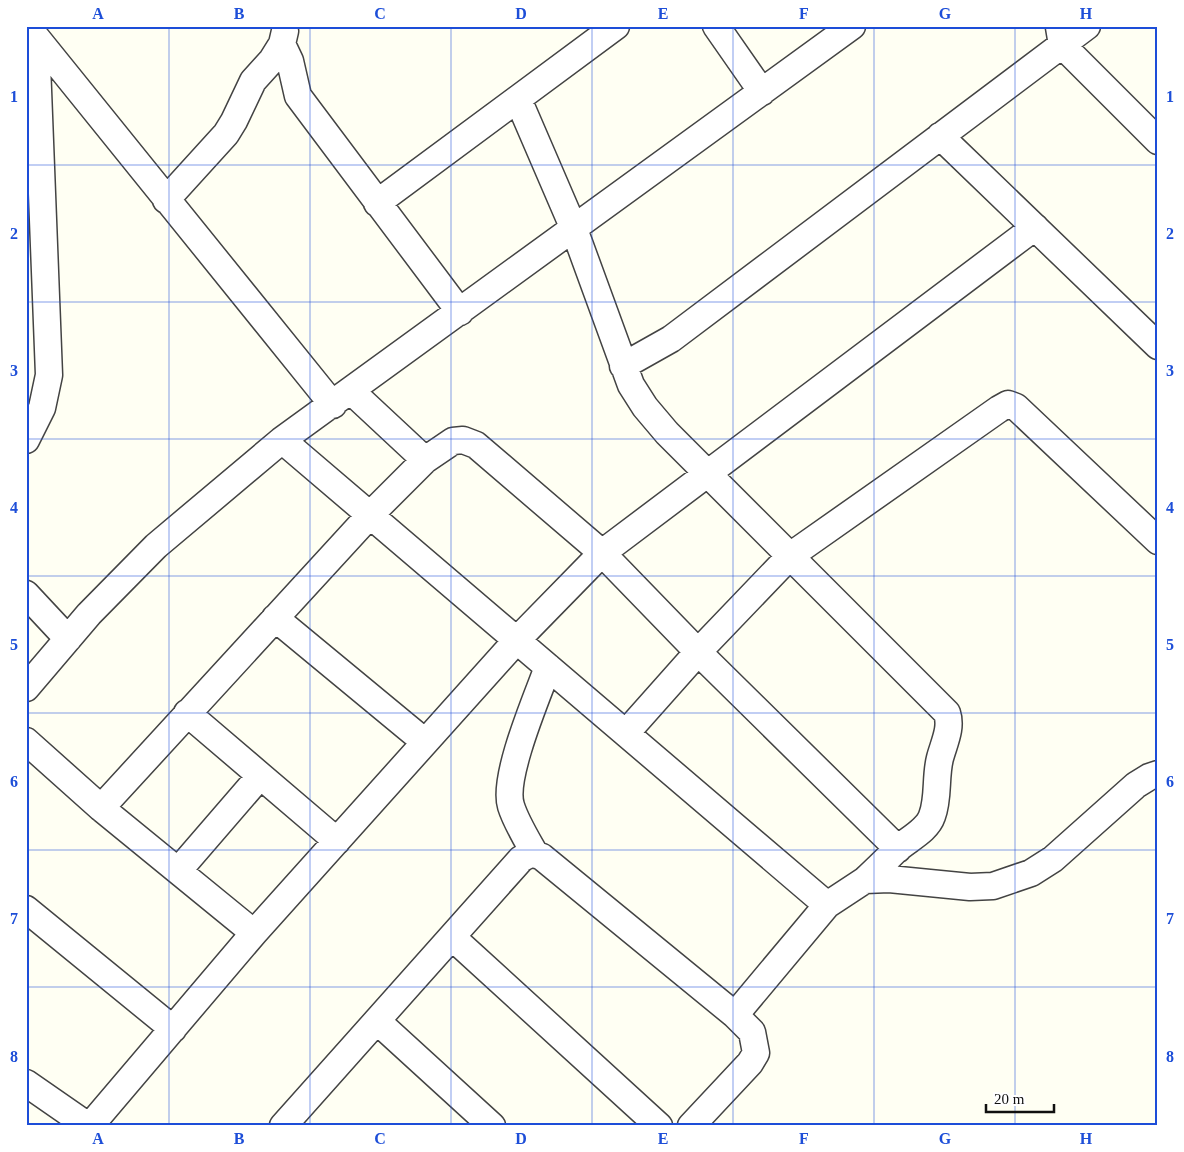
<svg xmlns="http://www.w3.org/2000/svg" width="1184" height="1152" font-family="Georgia,serif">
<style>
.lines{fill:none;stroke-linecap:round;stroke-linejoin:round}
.minor-casing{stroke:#434343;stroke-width:29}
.minor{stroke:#fff;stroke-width:26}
.grid{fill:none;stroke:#1d4ed8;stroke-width:1;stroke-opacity:0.55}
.neatline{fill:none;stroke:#1d4ed8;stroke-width:2}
.grid-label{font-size:16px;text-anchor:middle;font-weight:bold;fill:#1d4ed8}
</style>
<rect width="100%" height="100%" fill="#fffff3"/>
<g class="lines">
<g class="minor-casing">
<path id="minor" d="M 27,26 L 333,405
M 716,26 L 762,92
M 1059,27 L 1062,45 L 1158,141
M 282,44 L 290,61 L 298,96 L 460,312
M 518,99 L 574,229 L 631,385 L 645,407 L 667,433 L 947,713 C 952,728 944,743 940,758 C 935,777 939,798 932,816 C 927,831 908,839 896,850 C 886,860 876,870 865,880
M 940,136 L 1158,346
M 166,200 L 226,134 L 234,121 L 253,81 L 272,60 L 282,44 L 285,31
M 377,203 L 616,26
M 623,366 L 671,339 L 1087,26
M 351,391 L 425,460
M 26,440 L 42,408 L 49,375 L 36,38
M 282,440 L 827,905 L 735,1015
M 26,594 L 68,639
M 275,618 L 425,742
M 26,688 L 89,614 L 156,546 L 282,440 L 852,26
M 187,713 L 337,841
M 626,733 L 698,652 L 790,556 L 999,409 L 1008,404 L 1016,407 L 1158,541
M 26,741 L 101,808 L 254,933
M 101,808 L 370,515 L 425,460 L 453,441 L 463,440 L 476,445 L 602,553 L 698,652 L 898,849
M 535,854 C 526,838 516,822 511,806 C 502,778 537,697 548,667
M 178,871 L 260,776
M 827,905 L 865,880 L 889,879 L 970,887 L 993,886 L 1031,873 L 1053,859 L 1136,785 L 1149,777 L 1158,774
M 26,909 L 173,1029
M 452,937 L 659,1126
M 377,1021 L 492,1126
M 26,1083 L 88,1126
M 90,1126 L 254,933 L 517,640 L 602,553 L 1035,227
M 283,1126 L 521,859 C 529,854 533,853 542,857 L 735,1015 L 752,1032 L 756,1053 L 750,1063 L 691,1126"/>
</g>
<use href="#minor" class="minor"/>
</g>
<path class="grid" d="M 169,26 L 169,1126M 310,26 L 310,1126M 451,26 L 451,1126M 592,26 L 592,1126M 733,26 L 733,1126M 874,26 L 874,1126M 1015,26 L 1015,1126M 26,165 L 1158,165M 26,302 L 1158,302M 26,439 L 1158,439M 26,576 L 1158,576M 26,713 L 1158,713M 26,850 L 1158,850M 26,987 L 1158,987"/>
<rect width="1184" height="1152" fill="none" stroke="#ffffff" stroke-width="55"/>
<path d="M986 1104v8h68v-8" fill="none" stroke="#101010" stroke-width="2.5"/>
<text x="994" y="1104" font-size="15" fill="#101010" stroke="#ffffff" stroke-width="4" paint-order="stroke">20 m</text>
<rect x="28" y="28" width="1128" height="1096" class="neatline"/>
<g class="grid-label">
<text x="98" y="19">A</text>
<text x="239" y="19">B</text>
<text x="380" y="19">C</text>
<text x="521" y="19">D</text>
<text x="663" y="19">E</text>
<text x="804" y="19">F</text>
<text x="945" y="19">G</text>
<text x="1086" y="19">H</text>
<text x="14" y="102">1</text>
<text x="1170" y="102">1</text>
<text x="14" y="239">2</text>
<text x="1170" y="239">2</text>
<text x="14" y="376">3</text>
<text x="1170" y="376">3</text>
<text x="14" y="513">4</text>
<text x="1170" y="513">4</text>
<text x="14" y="650">5</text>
<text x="1170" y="650">5</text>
<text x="14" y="787">6</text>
<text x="1170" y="787">6</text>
<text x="14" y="924">7</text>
<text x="1170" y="924">7</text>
<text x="14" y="1062">8</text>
<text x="1170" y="1062">8</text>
<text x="98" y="1144">A</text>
<text x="239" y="1144">B</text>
<text x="380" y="1144">C</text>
<text x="521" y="1144">D</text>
<text x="663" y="1144">E</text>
<text x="804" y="1144">F</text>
<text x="945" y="1144">G</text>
<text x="1086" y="1144">H</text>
</g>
</svg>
